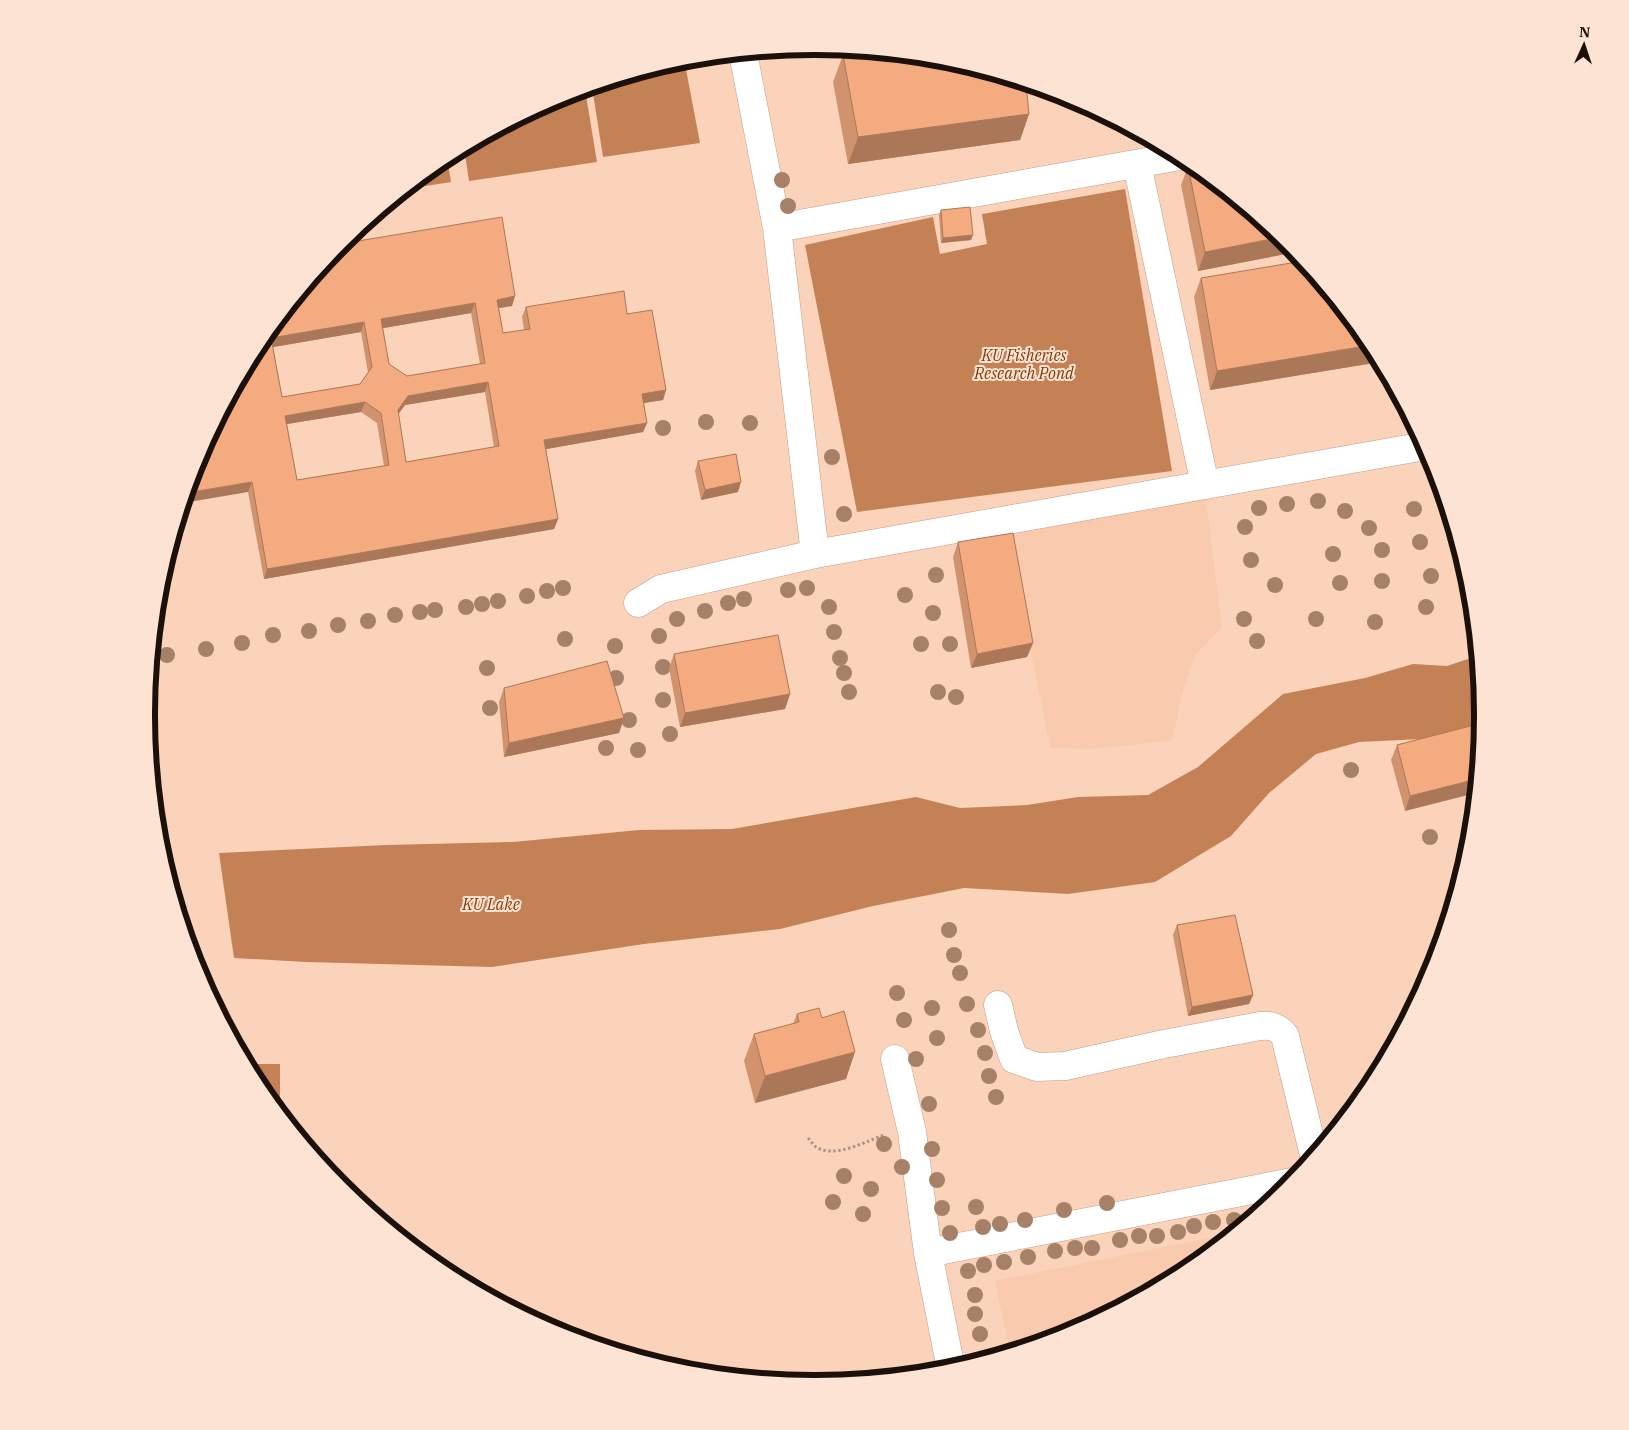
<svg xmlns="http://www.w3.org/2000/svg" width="1629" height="1430" font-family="'IBM Plex Serif',serif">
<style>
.built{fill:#fbd3bb}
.green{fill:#facaae}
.water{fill:#c58156}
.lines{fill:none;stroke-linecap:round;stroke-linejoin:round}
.minor-casing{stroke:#be9f8c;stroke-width:29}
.path{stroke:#a99488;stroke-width:3;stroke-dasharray:2.5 2.5;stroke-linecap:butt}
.minor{stroke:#fff;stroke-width:28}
.tree{fill:#a68167}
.wall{fill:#d1936d;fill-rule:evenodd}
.shaded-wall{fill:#aa7859}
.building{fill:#f3ab7f;stroke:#aa7859;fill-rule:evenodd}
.labels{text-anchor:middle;stroke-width:4;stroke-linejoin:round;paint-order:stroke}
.water-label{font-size:16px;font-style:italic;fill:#7e3d0a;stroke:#fde3d3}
.rim{fill:none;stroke:#1c100a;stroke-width:6}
</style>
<rect width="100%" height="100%" fill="#fde3d3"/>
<path class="built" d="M148 715a667 667 0 1 1 1334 0a667 667 0 1 1-1334 0Z"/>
<path class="green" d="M 1206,497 L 1222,627 L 1194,656 L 1183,691 L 1172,741 L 1087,749 L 1050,748 L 1007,531 Z
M 1233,1233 L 1186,1271 L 1070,1333 L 1010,1351 L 995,1281 Z"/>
<path class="water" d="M 684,59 L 700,143 L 603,157 L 592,87 Z
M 585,89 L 597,162 L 469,181 L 464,148 L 559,97 Z
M 447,157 L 451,182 L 407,189 L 443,159 Z
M 1125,189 L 1172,471 L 857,512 L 805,245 L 933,217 L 940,254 L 987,244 L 982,214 Z
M 1477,656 L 1483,715 L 1482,727 L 1422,739 L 1359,742 L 1316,754 L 1269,793 L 1231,836 L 1155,882 L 1068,894 L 964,888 L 873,906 L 780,929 L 644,944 L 492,967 L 306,962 L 234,958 L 219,853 L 386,845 L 513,842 L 639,830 L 732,829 L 916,797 L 960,808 L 1027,805 L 1078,797 L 1148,795 L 1198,767 L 1283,694 L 1365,678 L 1413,664 L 1447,666 Z
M 246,1064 L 280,1064 L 280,1112 L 258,1086 Z"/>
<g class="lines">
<g class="minor-casing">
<path id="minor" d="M 743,53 L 777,228 L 815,554
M 1137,164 L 1205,485
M 777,228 L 1180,156
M 638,603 L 661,589 L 815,554 L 1425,446
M 998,1005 L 1004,1031 L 1014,1059 L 1037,1067 L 1065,1066 L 1164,1044 L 1260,1026 C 1271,1025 1278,1027 1285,1036 L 1314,1155
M 895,1059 L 912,1132 L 928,1253 L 951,1369
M 928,1253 L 1292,1182"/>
</g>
<path class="path" d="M 808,1138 C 811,1141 813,1145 816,1147 C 835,1159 866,1141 884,1135"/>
<use href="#minor" class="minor"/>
</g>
<g class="tree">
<circle cx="782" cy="180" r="8"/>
<circle cx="788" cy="206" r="8"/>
<circle cx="706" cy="422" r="8"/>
<circle cx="750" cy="423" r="8"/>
<circle cx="663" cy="428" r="8"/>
<circle cx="832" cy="457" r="8"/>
<circle cx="1318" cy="501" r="8"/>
<circle cx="1287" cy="504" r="8"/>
<circle cx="1259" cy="508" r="8"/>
<circle cx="1414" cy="509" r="8"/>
<circle cx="1345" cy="511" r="8"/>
<circle cx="844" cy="514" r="8"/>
<circle cx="1245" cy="527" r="8"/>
<circle cx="1369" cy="528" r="8"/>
<circle cx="1420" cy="542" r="8"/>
<circle cx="1382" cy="550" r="8"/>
<circle cx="1333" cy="554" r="8"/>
<circle cx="1251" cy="560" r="8"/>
<circle cx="936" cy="575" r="8"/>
<circle cx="1431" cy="576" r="8"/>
<circle cx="1382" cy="581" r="8"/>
<circle cx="1340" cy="583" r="8"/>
<circle cx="1275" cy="585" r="8"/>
<circle cx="563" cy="588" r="8"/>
<circle cx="807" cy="588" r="8"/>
<circle cx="788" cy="590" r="8"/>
<circle cx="547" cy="591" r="8"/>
<circle cx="905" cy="595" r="8"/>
<circle cx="527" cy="596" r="8"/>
<circle cx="744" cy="599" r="8"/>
<circle cx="498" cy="601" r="8"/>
<circle cx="728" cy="603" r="8"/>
<circle cx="482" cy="604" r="8"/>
<circle cx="466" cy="607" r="8"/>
<circle cx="829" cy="607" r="8"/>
<circle cx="1426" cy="607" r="8"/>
<circle cx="435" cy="610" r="8"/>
<circle cx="705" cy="611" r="8"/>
<circle cx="420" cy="612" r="8"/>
<circle cx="933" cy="613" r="8"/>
<circle cx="395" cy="615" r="8"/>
<circle cx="677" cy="619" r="8"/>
<circle cx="1244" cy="619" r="8"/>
<circle cx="1316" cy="619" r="8"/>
<circle cx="368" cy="621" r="8"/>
<circle cx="1375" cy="622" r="8"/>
<circle cx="338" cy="625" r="8"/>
<circle cx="309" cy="631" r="8"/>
<circle cx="834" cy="632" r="8"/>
<circle cx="273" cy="635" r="8"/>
<circle cx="659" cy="636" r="8"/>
<circle cx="565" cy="639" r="8"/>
<circle cx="1257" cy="641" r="8"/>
<circle cx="242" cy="643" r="8"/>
<circle cx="921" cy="644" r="8"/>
<circle cx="950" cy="644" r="8"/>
<circle cx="615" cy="646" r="8"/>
<circle cx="206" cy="649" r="8"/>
<circle cx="167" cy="655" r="8"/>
<circle cx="840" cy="658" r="8"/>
<circle cx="663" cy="667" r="8"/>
<circle cx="487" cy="668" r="8"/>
<circle cx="844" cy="673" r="8"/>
<circle cx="616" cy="678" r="8"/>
<circle cx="849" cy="692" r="8"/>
<circle cx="938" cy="692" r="8"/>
<circle cx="956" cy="697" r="8"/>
<circle cx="663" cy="700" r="8"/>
<circle cx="490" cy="708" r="8"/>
<circle cx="629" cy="720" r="8"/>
<circle cx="670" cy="734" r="8"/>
<circle cx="606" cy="748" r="8"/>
<circle cx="638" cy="750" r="8"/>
<circle cx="1351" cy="770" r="8"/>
<circle cx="1430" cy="837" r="8"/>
<circle cx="949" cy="930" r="8"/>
<circle cx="954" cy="955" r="8"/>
<circle cx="960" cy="973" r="8"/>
<circle cx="897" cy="993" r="8"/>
<circle cx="967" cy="1004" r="8"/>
<circle cx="932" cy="1008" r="8"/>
<circle cx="904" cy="1020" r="8"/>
<circle cx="978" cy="1030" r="8"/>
<circle cx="937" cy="1038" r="8"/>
<circle cx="985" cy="1053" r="8"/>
<circle cx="916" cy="1059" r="8"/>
<circle cx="989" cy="1076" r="8"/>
<circle cx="996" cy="1097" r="8"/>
<circle cx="929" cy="1104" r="8"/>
<circle cx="884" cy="1144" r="8"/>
<circle cx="932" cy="1149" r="8"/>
<circle cx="902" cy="1167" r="8"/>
<circle cx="844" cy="1176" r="8"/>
<circle cx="937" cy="1180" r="8"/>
<circle cx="871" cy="1189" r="8"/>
<circle cx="833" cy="1202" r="8"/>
<circle cx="1107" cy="1203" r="8"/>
<circle cx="976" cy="1207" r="8"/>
<circle cx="942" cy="1208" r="8"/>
<circle cx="1064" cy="1210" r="8"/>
<circle cx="863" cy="1214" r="8"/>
<circle cx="1025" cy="1220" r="8"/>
<circle cx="1234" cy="1220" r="8"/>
<circle cx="1213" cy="1222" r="8"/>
<circle cx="1000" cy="1224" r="8"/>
<circle cx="1194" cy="1226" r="8"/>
<circle cx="983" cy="1227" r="8"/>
<circle cx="1178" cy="1232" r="8"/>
<circle cx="950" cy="1233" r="8"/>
<circle cx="1139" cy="1236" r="8"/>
<circle cx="1157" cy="1236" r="8"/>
<circle cx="1120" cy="1240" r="8"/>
<circle cx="1075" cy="1248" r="8"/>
<circle cx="1092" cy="1248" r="8"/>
<circle cx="1055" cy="1251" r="8"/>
<circle cx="1028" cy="1257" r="8"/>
<circle cx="1004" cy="1262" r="8"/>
<circle cx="984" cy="1265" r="8"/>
<circle cx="968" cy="1271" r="8"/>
<circle cx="975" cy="1295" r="8"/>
<circle cx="975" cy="1314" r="8"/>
<circle cx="980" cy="1334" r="8"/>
</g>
<path class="wall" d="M 843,55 L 1029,114 L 1020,140 L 848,164 L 833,82 Z
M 1188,166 L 1288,242 L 1296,252 L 1198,271 L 1181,185 Z
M 941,210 L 971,240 L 941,243 L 939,215 Z
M 340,244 L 512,306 L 499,308 L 503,333 L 524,330 L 522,317 L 526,307 L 627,314 L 666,390 L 663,400 L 643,403 L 647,423 L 643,432 L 546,449 L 558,519 L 554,529 L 264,579 L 248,492 L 197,459 L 259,343 ZM 471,313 L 480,364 L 407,376 L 389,364 L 383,328 ZM 361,332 L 368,373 L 360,384 L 282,397 L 273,347 ZM 485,392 L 494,447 L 406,462 L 398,414 L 405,405 ZM 361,412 L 377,423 L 384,466 L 297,480 L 287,424 Z
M 1201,278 L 1371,344 L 1380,362 L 1210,390 L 1194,297 Z
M 698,461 L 738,492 L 701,500 L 695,471 Z
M 958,542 L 1033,643 L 1027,657 L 971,668 L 953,557 Z
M 674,654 L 790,694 L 785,709 L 680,727 L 669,668 Z
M 504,688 L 624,718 L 619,733 L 504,757 L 499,702 Z
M 1482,723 L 1405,811 L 1391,760 L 1397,745 Z
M 1177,925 L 1253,995 L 1249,1004 L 1188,1016 L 1173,935 Z
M 797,1014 L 822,1018 L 846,1079 L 755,1103 L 744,1061 L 754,1034 L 793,1024 Z"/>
<path class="shaded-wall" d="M 1029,114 L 1020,140 L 848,164 L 858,137 Z
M 973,235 L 971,240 L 941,243 L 943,238 Z
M 1282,237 L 1288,242 L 1296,252 L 1198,271 L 1205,252 Z
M 515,296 L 512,306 L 494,309 L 497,300 Z
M 475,303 L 471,313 L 378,329 L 381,319 Z
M 364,322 L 361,332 L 268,348 L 271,338 Z
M 1372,345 L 1380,362 L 1210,390 L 1217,371 Z
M 488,382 L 485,392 L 405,405 L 394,420 L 398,410 L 408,396 Z
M 666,390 L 663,400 L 638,404 L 642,394 Z
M 365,402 L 361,412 L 281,425 L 285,416 Z
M 647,423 L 643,432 L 541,450 L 544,440 Z
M 252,482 L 248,492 L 183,503 L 186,493 Z
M 741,482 L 738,492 L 701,500 L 705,490 Z
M 558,519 L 554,529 L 264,579 L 267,569 Z
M 1033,643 L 1027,657 L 971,668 L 977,654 Z
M 790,694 L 785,709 L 680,727 L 685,713 Z
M 624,718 L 619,733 L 504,757 L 509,743 Z
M 1477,779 L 1476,793 L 1405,811 L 1410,796 Z
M 1253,995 L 1249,1004 L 1188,1016 L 1192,1007 Z
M 855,1052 L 846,1079 L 755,1103 L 765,1076 Z"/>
<path class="building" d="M 868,51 L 945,59 L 1026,84 L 1029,114 L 858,137 L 843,55 Z
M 1194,165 L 1282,237 L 1205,252 L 1188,166 Z
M 970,207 L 973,235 L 943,238 L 941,210 Z
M 502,217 L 515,296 L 497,300 L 503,333 L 530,329 L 526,307 L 624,291 L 627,314 L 652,310 L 666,390 L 642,394 L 647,423 L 544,440 L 558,519 L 267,569 L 252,482 L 186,493 L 197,459 L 248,364 L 253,363 L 252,356 L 259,343 L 340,244 ZM 475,303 L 485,363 L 407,376 L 389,364 L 381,319 ZM 364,322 L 372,367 L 360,384 L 282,397 L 271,338 ZM 488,382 L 499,446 L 406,462 L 398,410 L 408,396 ZM 365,402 L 381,413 L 389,465 L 297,480 L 285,416 Z
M 1303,261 L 1372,345 L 1217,371 L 1201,278 Z
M 736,454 L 741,482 L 705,490 L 698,461 Z
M 1013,533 L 1033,643 L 977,654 L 958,542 Z
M 778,635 L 790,694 L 685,713 L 674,654 Z
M 607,661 L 624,718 L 509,743 L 504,688 Z
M 1482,723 L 1477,779 L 1410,796 L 1397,745 Z
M 1235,915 L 1253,995 L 1192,1007 L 1177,925 Z
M 819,1008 L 822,1018 L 844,1011 L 855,1052 L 765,1076 L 754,1034 L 799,1022 L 797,1014 Z"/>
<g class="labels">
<g class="water-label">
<text x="1024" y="361">KU Fisheries<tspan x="1024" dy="18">Research Pond</tspan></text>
<text x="491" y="910">KU Lake</text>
</g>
</g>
<path d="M0 0H1629V1430H0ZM814 55H815A659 659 0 0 1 1474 714V716A659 659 0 0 1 815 1375H814A659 659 0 0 1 155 716V714A659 659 0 0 1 814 55Z" fill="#fde3d3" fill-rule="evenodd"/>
<path class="rim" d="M814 55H815A659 659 0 0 1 1474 714V716A659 659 0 0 1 815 1375H814A659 659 0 0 1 155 716V714A659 659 0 0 1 814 55Z"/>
<g transform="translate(1584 45) rotate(3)" stroke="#fde3d3" stroke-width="4" paint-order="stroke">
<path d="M0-4L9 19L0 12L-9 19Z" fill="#1c100a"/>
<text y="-8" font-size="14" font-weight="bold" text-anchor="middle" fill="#1c100a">N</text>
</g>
</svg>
